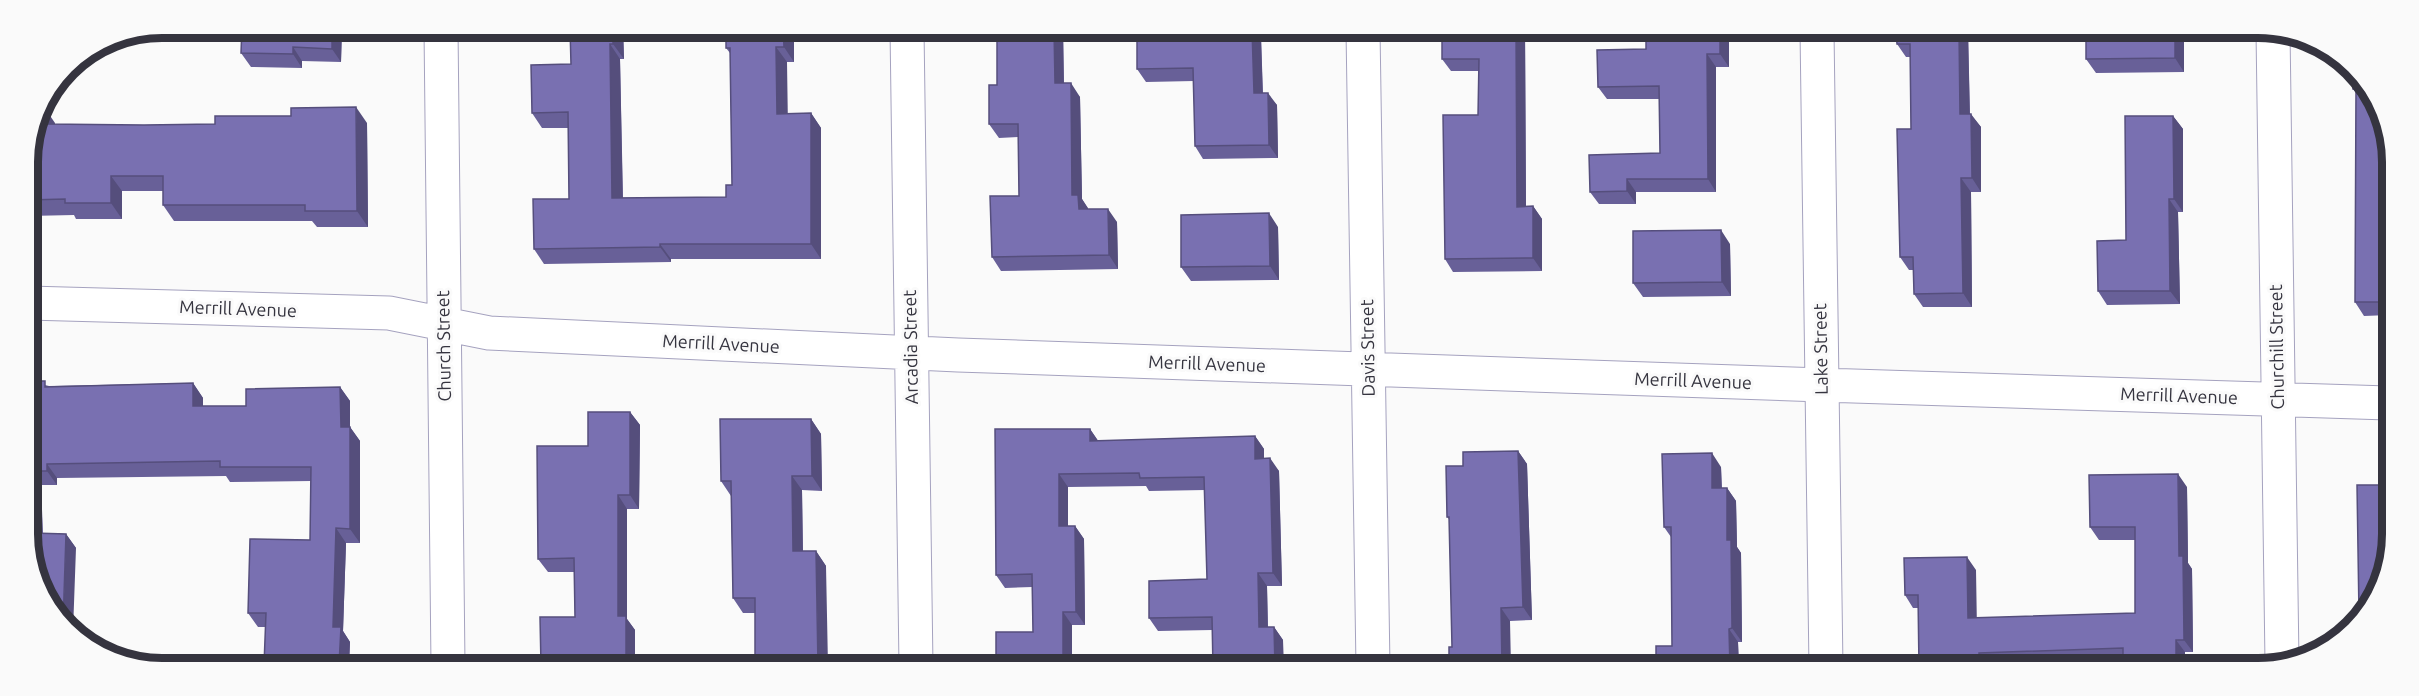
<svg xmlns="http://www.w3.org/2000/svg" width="2419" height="696" font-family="Ubuntu,sans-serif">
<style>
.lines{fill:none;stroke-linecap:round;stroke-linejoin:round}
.minor-casing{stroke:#a5a2bf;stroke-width:35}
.minor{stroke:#fff;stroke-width:33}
.wall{fill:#686098}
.shaded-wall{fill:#554e7c}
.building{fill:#7970b1;stroke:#554e7c;stroke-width:1.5}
.labels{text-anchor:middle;stroke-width:6;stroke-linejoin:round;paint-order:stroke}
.street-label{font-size:18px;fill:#35343f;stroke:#fafafa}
.rim{fill:none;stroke:#35343f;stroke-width:8}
</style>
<rect width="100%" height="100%" fill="#fafafa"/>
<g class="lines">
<g class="minor-casing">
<path id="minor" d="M 441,28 L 448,665
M 907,29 L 916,666
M 1363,30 L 1373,667
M 1817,31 L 1826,668
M 2273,31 L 2282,662
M 28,303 L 389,313 L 489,333 L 958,355 L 1822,385 L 2388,403"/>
</g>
<use href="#minor" class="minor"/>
</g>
<path class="wall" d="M 178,27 L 342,27 L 341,62 L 302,61 L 302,68 L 251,67 L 241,53 L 242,36 L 183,35 Z
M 570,28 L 623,28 L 624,59 L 620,59 L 623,198 L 726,197 L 732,185 L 730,53 L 726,48 L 726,28 L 829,28 L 829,32 L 794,33 L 794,62 L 787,62 L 787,114 L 811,113 L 821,128 L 821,259 L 671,259 L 671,262 L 544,264 L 534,249 L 569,199 L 568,128 L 542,128 L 532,113 L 571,64 Z
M 997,29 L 1063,29 L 1064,83 L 1080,97 L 1082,199 L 1088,209 L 1117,222 L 1118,269 L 1001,271 L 992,257 L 1019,196 L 1018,137 L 999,138 L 989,124 L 997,85 Z
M 1201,29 L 1275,29 L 1275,37 L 1261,37 L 1263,93 L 1277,105 L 1278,158 L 1203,159 L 1195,146 L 1194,81 L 1146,82 L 1137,69 L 1201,30 Z
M 1442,30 L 1525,30 L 1526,206 L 1533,206 L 1542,219 L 1542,271 L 1453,272 L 1445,259 L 1478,115 L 1479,71 L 1451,71 L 1442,59 Z
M 1729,30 L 1729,67 L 1716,67 L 1716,192 L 1636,192 L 1636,204 L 1599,204 L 1590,192 L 1660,153 L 1659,99 L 1607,99 L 1598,87 L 1646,49 Z
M 1896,31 L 1968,31 L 1970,114 L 1981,127 L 1981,192 L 1971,192 L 1972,307 L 1923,307 L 1914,294 L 1914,270 L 1909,270 L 1900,257 L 1911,129 L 1910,57 L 1906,57 L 1897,44 Z
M 2086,31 L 2184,31 L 2184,72 L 2096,73 L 2086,59 Z
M 89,51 L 89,57 L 81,57 Z
M 2352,69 L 2389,136 L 2389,315 L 2364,316 L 2355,302 L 2356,93 L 2353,89 Z
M 2173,116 L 2183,129 L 2183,212 L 2178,212 L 2180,304 L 2107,305 L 2098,291 L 2126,240 Z
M 55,123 L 55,125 L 144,125 L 367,123 L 368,227 L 317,227 L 312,221 L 174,221 L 163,205 L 163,191 L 122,191 L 122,219 L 76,219 L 74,215 L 28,216 L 27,153 Z
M 1278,227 L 1279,280 L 1191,281 L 1181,267 Z
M 1730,244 L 1731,296 L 1643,297 L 1633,283 Z
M 29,381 L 49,386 L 193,383 L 203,398 L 203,406 L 246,406 L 340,387 L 350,401 L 350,427 L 360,441 L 360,543 L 346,543 L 343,631 L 350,642 L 349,665 L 264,665 L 266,627 L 258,627 L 248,613 L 310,540 L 311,481 L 230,482 L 226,476 L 57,478 L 57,485 L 41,485 L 43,533 L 66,534 L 76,548 L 30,560 Z
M 630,412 L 640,425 L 639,509 L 627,509 L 627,619 L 635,630 L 635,666 L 541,665 L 575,617 L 574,572 L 548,572 L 538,559 L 588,446 Z
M 811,419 L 821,434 L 822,491 L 802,490 L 803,551 L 816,551 L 826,566 L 755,613 L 743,613 L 733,598 L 731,496 L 721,481 Z
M 995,429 L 1090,429 L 1098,441 L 1255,436 L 1264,449 L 1264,458 L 1279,471 L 1282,586 L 1267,586 L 1268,627 L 1274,627 L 1283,640 L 1212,630 L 1158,631 L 1149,618 L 1207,579 L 1205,490 L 1149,491 L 1146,486 L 1068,487 L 1068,526 L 1075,526 L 1084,539 L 1085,625 L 1072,625 L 1072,666 L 996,666 L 1033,632 L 1032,587 L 1005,588 L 996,575 Z
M 1518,451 L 1527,464 L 1532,620 L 1510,621 L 1452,647 L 1450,520 L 1447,517 L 1463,466 Z
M 1721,467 L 1722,488 L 1727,488 L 1736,501 L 1737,547 L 1741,553 L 1742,642 L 1738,642 L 1739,668 L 1656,668 L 1672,646 L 1671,537 L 1664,527 Z
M 2187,487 L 2188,563 L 2192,569 L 2193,652 L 2185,652 L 2123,661 L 1988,665 L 1918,608 L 1913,608 L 1905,595 L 1976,570 L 1976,618 L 2135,613 L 2135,540 L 2099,540 L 2090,527 Z"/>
<path class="shaded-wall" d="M 332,27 L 342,27 L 341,62 L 332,49 Z
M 613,28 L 623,28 L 624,59 L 613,44 Z
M 783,28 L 791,28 L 794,33 L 794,62 L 784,47 Z
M 1054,29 L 1063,29 L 1064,97 L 1055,83 Z
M 1252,29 L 1255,29 L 1261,37 L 1263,105 L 1254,93 Z
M 1270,29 L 1275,29 L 1275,37 Z
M 1516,30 L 1525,30 L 1526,219 L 1517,207 Z
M 1720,30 L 1729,30 L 1729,67 L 1720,54 Z
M 1959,31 L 1968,31 L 1970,127 L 1960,114 Z
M 2175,31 L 2184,31 L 2184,72 L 2175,58 Z
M 610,44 L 620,59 L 623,213 L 612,198 Z
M 293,47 L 302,61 L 302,68 L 293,54 Z
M 776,47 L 787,62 L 788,129 L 777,114 Z
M 1707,54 L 1716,67 L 1716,192 L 1708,179 Z
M 1071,83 L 1080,97 L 1082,199 L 1088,208 L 1088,223 L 1079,209 L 1072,195 Z
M 1268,93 L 1277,105 L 1278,158 L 1269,145 Z
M 44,107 L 55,123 L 55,140 L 44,124 Z
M 356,107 L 367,123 L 368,227 L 357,211 Z
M 811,113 L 821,128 L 821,259 L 811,244 Z
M 1971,114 L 1981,127 L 1981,192 L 1972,178 Z
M 2173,116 L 2183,129 L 2183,212 L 2174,199 Z
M 111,176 L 122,191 L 122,219 L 111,203 Z
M 1961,178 L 1971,192 L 1972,307 L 1963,293 Z
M 1627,179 L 1636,192 L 1636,204 L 1627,191 Z
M 2169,199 L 2178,212 L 2180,304 L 2170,291 Z
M 1533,206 L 1542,219 L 1542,271 L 1533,258 Z
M 1108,209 L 1117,222 L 1118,269 L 1109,255 Z
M 1269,213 L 1278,227 L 1279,280 L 1270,266 Z
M 1721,230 L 1730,244 L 1731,296 L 1722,282 Z
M 660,244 L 671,259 L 671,262 L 660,247 Z
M 193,383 L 203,398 L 203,420 L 193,406 Z
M 340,387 L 350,401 L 350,427 L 360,441 L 360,543 L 350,529 L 341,427 Z
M 630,412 L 640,425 L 639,509 L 630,495 Z
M 811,419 L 821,434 L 822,491 L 812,476 Z
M 1090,429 L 1099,442 L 1090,441 Z
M 1255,436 L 1264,449 L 1264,471 L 1255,459 Z
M 1518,451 L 1527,464 L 1532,620 L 1523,607 Z
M 1712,453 L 1721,467 L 1722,502 L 1712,488 Z
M 1270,458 L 1279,471 L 1282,586 L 1273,573 Z
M 47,464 L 57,478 L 57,485 L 47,471 Z
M 31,471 L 41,485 L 43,547 L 33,533 Z
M 1059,474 L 1068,487 L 1068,539 L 1059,526 Z
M 2178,474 L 2187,487 L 2188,563 L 2192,569 L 2193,652 L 2184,640 L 2179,556 Z
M 792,476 L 802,490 L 803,566 L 793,551 Z
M 1727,488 L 1736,501 L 1737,547 L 1741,553 L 1742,642 L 1732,628 L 1727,540 Z
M 618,495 L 627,509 L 627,619 L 635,630 L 635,666 L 626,665 L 618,616 Z
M 1075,526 L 1084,539 L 1085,625 L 1076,612 Z
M 336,528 L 346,543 L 343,631 L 350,642 L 349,665 L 339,665 L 333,627 Z
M 66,534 L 76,548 L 73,631 L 63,625 Z
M 816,551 L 826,566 L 828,666 L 818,666 Z
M 1967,557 L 1976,570 L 1977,631 L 1968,618 Z
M 1258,573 L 1267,586 L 1268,640 L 1259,627 Z
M 1501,608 L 1510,621 L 1511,667 L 1502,667 Z
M 1063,612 L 1072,625 L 1072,666 L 1063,666 Z
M 1274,627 L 1283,640 L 1284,667 L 1275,667 Z
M 1729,629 L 1738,642 L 1739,668 L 1730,668 Z
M 91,635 L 99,647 L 91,642 Z
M 2176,640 L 2185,652 L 2185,669 L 2176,669 Z
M 1979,653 L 1988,665 L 1988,668 L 1979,668 Z"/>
<path class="building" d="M 242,27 L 332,27 L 332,49 L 293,47 L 293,54 L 241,53 Z
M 570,28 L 613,28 L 613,44 L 610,44 L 612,198 L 726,197 L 726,185 L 732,185 L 730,48 L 726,48 L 726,28 L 783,28 L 784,47 L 776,47 L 777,114 L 811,113 L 811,244 L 660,244 L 660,247 L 534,249 L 533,199 L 569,199 L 568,112 L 532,113 L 531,65 L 571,64 Z
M 997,29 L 1054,29 L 1055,83 L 1071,83 L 1072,195 L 1078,195 L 1079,209 L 1108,209 L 1109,255 L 992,257 L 990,196 L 1019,196 L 1018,124 L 989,124 L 989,85 L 997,85 Z
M 1201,29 L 1252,29 L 1254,93 L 1268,93 L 1269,145 L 1195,146 L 1193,68 L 1137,69 L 1137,32 L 1201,30 Z
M 1442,30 L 1516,30 L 1517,207 L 1533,206 L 1533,258 L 1445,259 L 1443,115 L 1478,115 L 1479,59 L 1442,59 Z
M 1646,30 L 1720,30 L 1720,54 L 1707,54 L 1708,179 L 1627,179 L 1627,191 L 1590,192 L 1589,155 L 1660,153 L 1659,86 L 1598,87 L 1597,50 L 1646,49 Z
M 1896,31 L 1959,31 L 1960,114 L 1971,114 L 1972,178 L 1961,178 L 1963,293 L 1914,294 L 1913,257 L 1900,257 L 1897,129 L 1911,129 L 1910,44 L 1897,44 Z
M 2086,31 L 2175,31 L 2175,58 L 2086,59 Z
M 2352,69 L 2358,73 L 2389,136 L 2389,302 L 2355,302 L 2356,89 L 2353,89 Z
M 40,107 L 44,107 L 44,124 L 144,125 L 215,124 L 215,116 L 291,116 L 291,108 L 356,107 L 357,211 L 305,211 L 305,205 L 163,205 L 163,176 L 111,176 L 111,203 L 65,203 L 65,199 L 28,200 L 27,153 Z
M 2125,116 L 2173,116 L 2174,199 L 2169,199 L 2170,291 L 2098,291 L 2097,241 L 2126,240 Z
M 1269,213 L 1270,266 L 1181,267 L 1181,215 Z
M 1721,230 L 1722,282 L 1633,283 L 1633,231 Z
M 29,381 L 45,381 L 45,387 L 193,383 L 193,406 L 246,406 L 246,389 L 340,387 L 341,427 L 350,427 L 350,529 L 336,528 L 333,627 L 341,627 L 339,665 L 264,665 L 266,613 L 248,613 L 250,539 L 310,540 L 311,467 L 220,467 L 220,461 L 47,464 L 47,471 L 31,471 L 33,533 L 66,534 L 63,625 L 61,623 L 30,560 Z
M 588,412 L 630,412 L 630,495 L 618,495 L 618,616 L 626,616 L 626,665 L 541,665 L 540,617 L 575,617 L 574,558 L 538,559 L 537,446 L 588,446 Z
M 720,419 L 811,419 L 812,476 L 792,476 L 793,551 L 816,551 L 818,666 L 755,666 L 755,598 L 733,598 L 731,481 L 721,481 Z
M 995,429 L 1090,429 L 1090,441 L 1255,436 L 1255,459 L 1270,458 L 1273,573 L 1258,573 L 1259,627 L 1274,627 L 1275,667 L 1213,667 L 1212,617 L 1149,618 L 1149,581 L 1207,579 L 1204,477 L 1140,478 L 1139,473 L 1059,474 L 1059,526 L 1075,526 L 1076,612 L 1063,612 L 1063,666 L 996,666 L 996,632 L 1033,632 L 1032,574 L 996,575 Z
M 1518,451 L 1523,607 L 1501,608 L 1502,667 L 1449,667 L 1449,647 L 1452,647 L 1449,517 L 1447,517 L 1446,466 L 1463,466 L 1463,452 Z
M 1712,453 L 1712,488 L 1727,488 L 1727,540 L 1731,540 L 1732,628 L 1729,629 L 1730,668 L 1656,668 L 1656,646 L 1672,646 L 1671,527 L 1664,527 L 1662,454 Z
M 2178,474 L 2179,556 L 2183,556 L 2184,640 L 2176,640 L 2176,669 L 2123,668 L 2123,648 L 1979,653 L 1979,668 L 1919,668 L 1918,595 L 1905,595 L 1904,558 L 1967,557 L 1968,618 L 2135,613 L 2135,527 L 2090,527 L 2089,475 Z
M 2357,485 L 2388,485 L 2387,569 L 2359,614 Z
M 79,635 L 91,635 L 91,642 Z"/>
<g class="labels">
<g class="street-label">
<text transform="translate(238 309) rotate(2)" y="6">Merrill Avenue</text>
<text transform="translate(721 344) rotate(3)" y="6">Merrill Avenue</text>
<text transform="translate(444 346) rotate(-91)" y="6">Church Street</text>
<text transform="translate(911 347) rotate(-91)" y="6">Arcadia Street</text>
<text transform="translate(2277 347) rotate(-91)" y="6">Churchill Street</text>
<text transform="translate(1368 348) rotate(-91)" y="6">Davis Street</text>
<text transform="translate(1821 349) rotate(-91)" y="6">Lake Street</text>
<text transform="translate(1207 364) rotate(2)" y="6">Merrill Avenue</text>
<text transform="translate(1693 381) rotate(2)" y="6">Merrill Avenue</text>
<text transform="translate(2179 396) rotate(2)" y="6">Merrill Avenue</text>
</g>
</g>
<path d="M0 0H2419V696H0ZM162 38H2258A124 124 0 0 1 2382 162V534A124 124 0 0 1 2258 658H162A124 124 0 0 1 38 534V162A124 124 0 0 1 162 38Z" fill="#fafafa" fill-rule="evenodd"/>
<path class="rim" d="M162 38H2258A124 124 0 0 1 2382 162V534A124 124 0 0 1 2258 658H162A124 124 0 0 1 38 534V162A124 124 0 0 1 162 38Z"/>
</svg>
